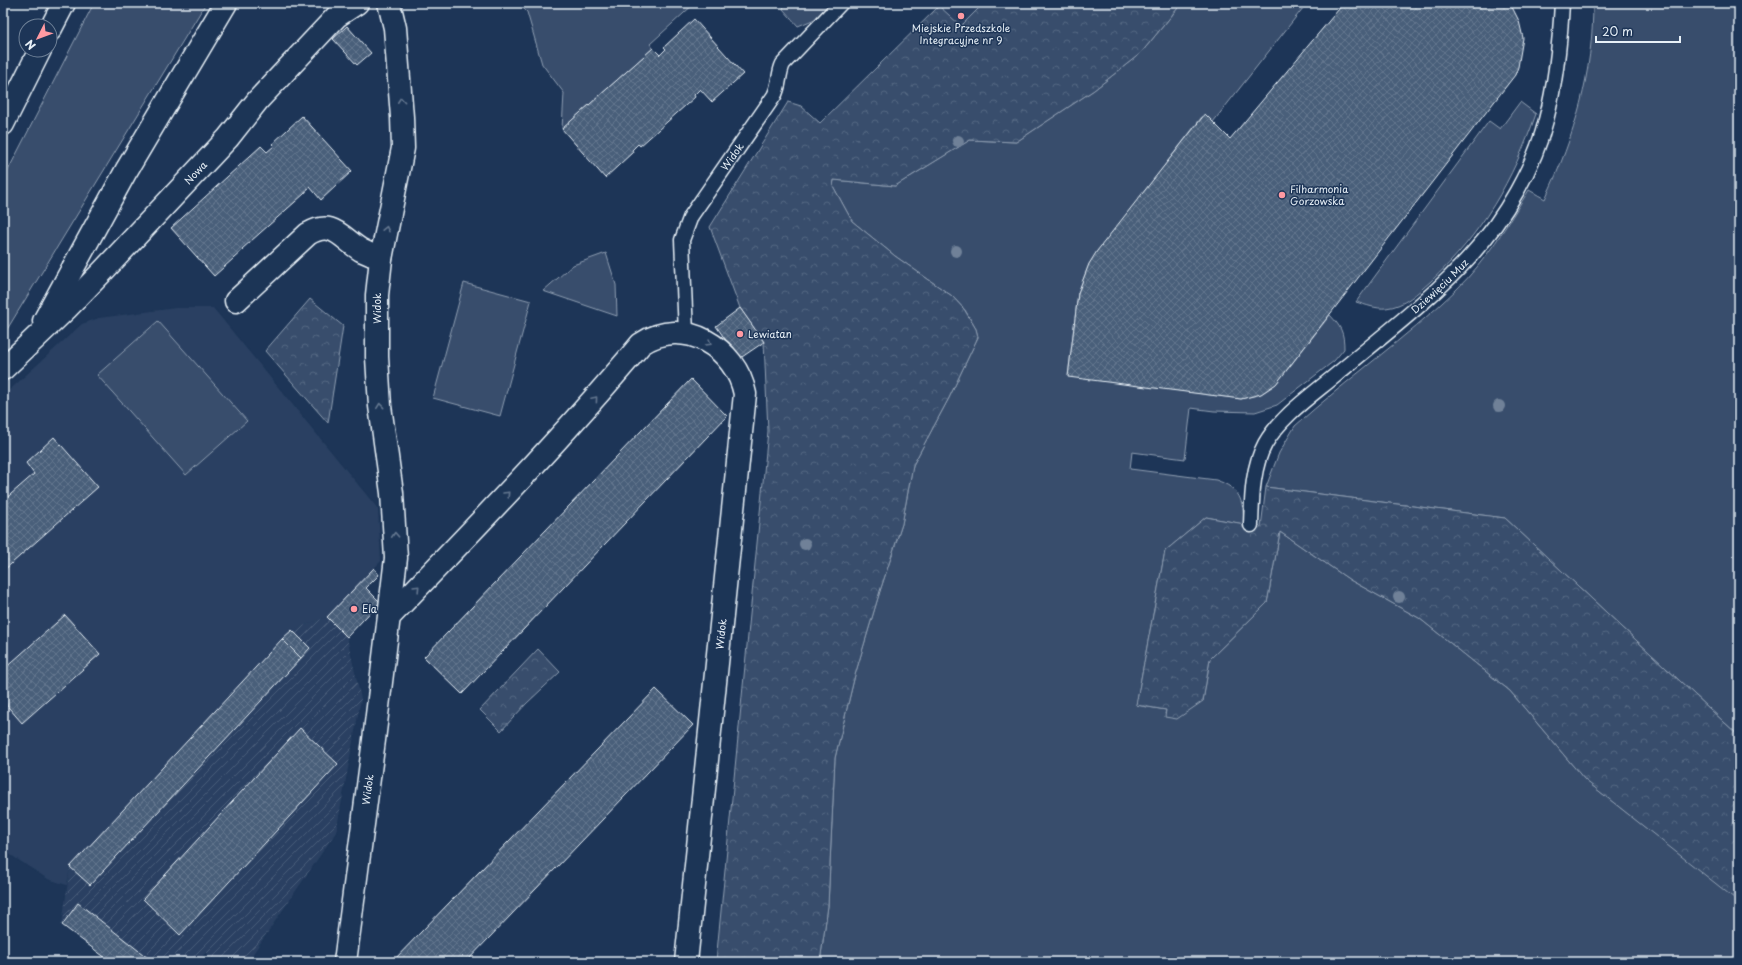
<svg xmlns="http://www.w3.org/2000/svg" width="1742" height="965" font-family="'Playpen Sans',sans-serif">
<style>
.built{fill:#2a4162}
.industrial{fill:url(#industrial-furrows)}
.grass{fill:#374d6c;stroke:#909fb2}
.forest{fill:url(#forest-crowns);stroke:#909fb2}
.building{fill:url(#building-cross-hatch);stroke:#e8f1f8}
.lines{fill:none;stroke-linecap:round;stroke-linejoin:round}
.service-casing{stroke:#e8f1f8;stroke-width:17}
.minor-casing{stroke:#e8f1f8;stroke-width:25}
.tertiary-casing{stroke:#e8f1f8;stroke-width:25}
.service{stroke:#1d3557;stroke-width:14}
.minor{stroke:#1d3557;stroke-width:22}
.tertiary{stroke:#1d3557;stroke-width:22}
.tree{fill:#708198}
.oneway{stroke:#64778f}
.poi-dot{fill:#ff9aa2;stroke:#1d3557;stroke-width:1.5}
.labels{text-anchor:middle;stroke-width:3;stroke-linejoin:round;paint-order:stroke}
.poi-label{font-size:10px;fill:#e8f1f8;stroke:#1d3557;text-anchor:start}
.street-label{font-size:10px;fill:#e8f1f8;stroke:#1d3557}
</style>
<defs>
<pattern id="industrial-furrows" width="10" height="10" patternUnits="userSpaceOnUse"><rect width="10" height="10" fill="#2a4162"/><path d="M-1 1l2-2M0 10L10 0M9 11l2-2" fill="none" stroke="#495d79"/></pattern>
<pattern id="forest-crowns" width="20" height="18" patternUnits="userSpaceOnUse"><rect width="20" height="18" fill="#374d6c"/><path d="M2 6a3 3 0 1 1 6 0M12 15a3 3 0 1 1 6 0" fill="none" stroke="#546782"/></pattern>
<pattern id="building-cross-hatch" width="8" height="8" patternUnits="userSpaceOnUse"><rect width="8" height="8" fill="#495e7a"/><path d="M0 0l8 8M0 8l8-8" fill="none" stroke="#63768e"/></pattern>
</defs>
<rect width="100%" height="100%" fill="#1d3557"/>
<filter id="ink" filterUnits="userSpaceOnUse"><feTurbulence type="fractalNoise" baseFrequency=".025" numOctaves="2"/><feDisplacementMap in="SourceGraphic" scale="8" xChannelSelector="R" yChannelSelector="G"/><feConvolveMatrix kernelMatrix="1 2 1 2 8 2 1 2 1" color-interpolation-filters="sRGB"/></filter>
<g filter="url(#ink)">
<path class="built" d="M 936,3 L 984,3 L 961,26 Z
M 176,308 L 213,308 L 378,509 L 381,561 L 327,617 L 293,630 L 70,867 L 67,885 L 48,879 L 3,850 L 3,396 L 82,324 L 99,318 Z"/>
<path class="industrial" d="M 327,617 L 347,637 L 361,699 L 336,832 L 248,961 L 216,962 L 206,952 L 198,962 L 111,962 L 62,925 L 70,867 L 282,639 L 292,630 Z"/>
<path class="grass" d="M 94,3 L 206,3 L 3,336 L 3,180 Z
M 518,3 L 695,3 L 650,44 L 653,48 L 562,129 L 564,93 L 542,64 L 527,12 Z
M 785,3 L 830,3 L 815,19 L 798,26 L 783,9 Z
M 1182,3 L 1307,3 L 1213,122 L 1204,114 L 1089,264 L 1078,293 L 1068,376 L 1241,399 L 1261,394 L 1276,384 L 1330,315 C 1341,327 1344,332 1344,349 L 1334,361 L 1277,405 L 1255,412 L 1214,411 L 1191,408 L 1185,459 L 1132,452 L 1130,469 L 1216,480 C 1241,489 1243,500 1244,524 L 1206,517 L 1165,551 L 1136,705 L 1166,710 L 1165,714 L 1203,701 L 1210,659 L 1267,603 L 1280,532 L 1350,580 L 1419,618 L 1449,642 L 1510,691 L 1585,780 L 1738,900 L 1739,962 L 820,962 L 828,906 L 835,758 L 855,675 L 880,591 L 902,524 L 913,465 L 949,398 L 978,337 L 976,329 L 965,310 L 952,296 L 895,256 L 852,221 L 833,186 L 834,180 L 895,186 L 970,140 L 1016,142 L 1094,90 L 1141,53 Z
M 1593,3 L 1739,3 L 1739,736 L 1505,518 L 1266,487 L 1279,453 L 1295,426 C 1347,379 1405,339 1456,290 C 1486,261 1507,225 1529,190 L 1545,199 C 1575,136 1593,73 1593,3 Z
M 1520,102 L 1536,114 C 1513,180 1482,234 1430,282 C 1417,293 1405,306 1386,308 C 1376,309 1366,305 1356,302 L 1489,121 L 1500,129 Z
M 606,253 L 616,285 L 617,316 L 543,291 L 573,265 Z
M 464,283 L 531,301 L 500,416 L 433,398 Z
M 158,321 L 247,421 L 186,475 L 97,375 Z"/>
<path class="forest" d="M 984,3 L 1182,3 L 1141,53 L 1094,90 L 1016,142 L 970,140 L 895,186 L 834,180 L 833,186 L 852,221 L 895,256 L 952,296 L 964,309 L 976,329 L 978,337 L 949,398 L 913,465 L 902,524 L 880,591 L 855,675 L 835,758 L 828,906 L 820,962 L 716,962 L 768,431 L 764,342 L 740,308 L 710,227 L 788,102 L 801,106 L 820,123 L 939,6 L 961,26 Z
M 310,299 L 343,326 L 328,423 L 265,351 Z
M 1266,487 L 1505,518 L 1739,736 L 1739,902 L 1585,780 L 1510,691 L 1449,642 L 1419,618 L 1350,580 L 1280,532 L 1267,603 L 1210,659 L 1203,701 L 1177,719 L 1165,717 L 1166,710 L 1136,705 L 1165,551 L 1206,517 L 1261,527 Z
M 538,649 L 560,672 L 526,704 L 501,731 L 480,710 Z"/>
<path class="building" d="M 1344,3 L 1510,3 L 1519,21 L 1523,38 L 1518,67 L 1515,75 L 1501,93 L 1276,384 L 1261,394 L 1241,399 L 1068,377 L 1078,293 L 1089,264 L 1097,251 L 1205,114 L 1230,139 Z
M 694,19 L 743,74 L 712,102 L 700,89 L 694,95 L 695,97 L 640,146 L 638,144 L 632,150 L 633,152 L 605,178 L 562,129 L 653,48 L 660,55 L 666,49 L 664,47 Z
M 347,26 L 371,53 L 357,65 L 333,39 Z
M 302,116 L 352,171 L 321,200 L 310,187 L 304,194 L 242,249 L 243,250 L 214,276 L 171,228 L 261,146 L 267,152 L 274,146 L 272,144 Z
M 740,308 L 764,342 L 739,359 L 716,326 Z
M 691,379 L 727,416 L 462,694 L 424,657 Z
M 54,437 L 98,487 L 3,571 L 3,501 L 34,474 L 26,463 Z
M 374,568 L 379,575 L 366,588 L 380,602 L 347,637 L 327,617 Z
M 65,615 L 100,654 L 22,723 L 3,701 L 3,670 Z
M 292,630 L 310,648 L 301,658 L 282,639 Z
M 282,639 L 301,658 L 90,885 L 70,867 Z
M 656,689 L 693,725 L 466,962 L 392,962 Z
M 300,728 L 338,764 L 180,935 L 143,899 Z
M 78,903 L 153,962 L 111,962 L 62,925 Z"/>
<g class="lines">
<g class="service-casing">
<g id="service">
<path id="s1" d="M 686,333 L 682,240 L 691,216 L 774,96 C 780,86 778,74 783,64 L 841,3"/>
<path id="s2" d="M 1251,525 C 1252,498 1252,468 1265,444 C 1281,416 1312,395 1336,375 C 1382,336 1432,299 1472,254 C 1504,219 1535,166 1546,120 C 1556,82 1560,42 1562,3"/>
</g>
</g>
<g class="minor-casing">
<g id="minor">
<path d="M 236,301 L 308,234 C 333,219 341,238 361,250 C 367,253 375,256 381,259"/>
<path d="M 44,321 L 126,171 L 226,3"/>
<path id="s3" d="M 3,369 L 66,309 L 103,271 L 228,138 L 258,100 L 337,16 L 357,3"/>
<path d="M 390,616 C 476,527 562,438 641,344 C 684,315 736,348 745,394 L 686,962"/>
<path id="s4" d="M 345,962 L 374,740 L 396,558 L 392,493 L 380,406 L 377,357 L 377,295 L 381,259 L 403,148 L 402,117 L 395,28 L 389,3"/>
</g>
</g>
<g class="tertiary-casing">
<path id="tertiary" d="M 50,30 L 64,3
M 3,124 L 40,50"/>
</g>
<use href="#service" class="service"/>
<use href="#minor" class="minor"/>
<use href="#tertiary" class="tertiary"/>
</g>
<g class="tree">
<circle cx="958" cy="141" r="6"/>
<circle cx="956" cy="251" r="6"/>
<circle cx="1499" cy="406" r="6"/>
<circle cx="805" cy="544" r="6"/>
<circle cx="1399" cy="597" r="6"/>
</g>
<defs><path id="oneway-chevron" d="M-2-3.5L2.5 0L-2 3.5" fill="none" stroke-width="1.6" stroke-linecap="round" stroke-linejoin="round"/></defs>
<g class="oneway">
<use href="#oneway-chevron" transform="translate(401 100) rotate(-95)"/>
<use href="#oneway-chevron" transform="translate(386 229) rotate(-78)"/>
<use href="#oneway-chevron" transform="translate(709 343) rotate(31)"/>
<use href="#oneway-chevron" transform="translate(595 399) rotate(-50)"/>
<use href="#oneway-chevron" transform="translate(380 406) rotate(-96)"/>
<use href="#oneway-chevron" transform="translate(507 494) rotate(-47)"/>
<use href="#oneway-chevron" transform="translate(395 535) rotate(-93)"/>
<use href="#oneway-chevron" transform="translate(417 588) rotate(-46)"/>
</g>
</g>
<g class="poi-dot">
<circle cx="961" cy="16" r="4"/>
<circle cx="1282" cy="195" r="4"/>
<circle cx="740" cy="334" r="4"/>
<circle cx="354" cy="609" r="4"/>
</g>
<g class="labels">
<g class="poi-label">
<text x="961" y="32" text-anchor="middle">Miejskie Przedszkole<tspan x="961" dy="12">Integracyjne nr 9</tspan></text>
<text x="1290" y="193">Filharmonia<tspan x="1290" dy="12">Gorzowska</tspan></text>
<text x="748" y="338">Lewiatan</text>
<text x="362" y="613">Ela</text>
</g>
<g class="street-label">
<text dy="4" stroke="none"><textPath href="#s1" startOffset="191">Widok</textPath></text>
<text dy="4" stroke="none"><textPath href="#s3" startOffset="275">Nowa</textPath></text>
<text dy="4" stroke="none"><textPath href="#s2" startOffset="319">Dziewięciu Muz</textPath></text>
<text dy="4" stroke="none"><textPath href="#s4" startOffset="658">Widok</textPath></text>
<text transform="translate(721 634) rotate(-84)" y="4">Widok</text>
<text dy="4" stroke="none"><textPath href="#s4" startOffset="174">Widok</textPath></text>
</g>
</g>
<rect width="1742" height="965" fill="none" stroke="#1d3557" stroke-width="16"/>
<rect x="8" y="8" width="1726" height="949" fill="none" stroke="#e8f1f8" stroke-width="1.5" filter="url(#ink)"/>
<g transform="translate(38 38) rotate(228)"><circle r="19" fill="#1d3557" stroke="#6e8097"/>
<path d="M0-3L7 15L0 10L-7 15Z" fill="#ff9aa2"/>
<text y="-6" font-size="11" font-weight="bold" text-anchor="middle" fill="#e8f1f8">N</text>
</g>
<path d="M1596 36v6h84v-6" fill="none" stroke="#e8f1f8" stroke-width="2"/>
<text x="1602" y="36" font-size="12" fill="#e8f1f8" stroke="#1d3557" stroke-width="3" paint-order="stroke">20 m</text>
</svg>
